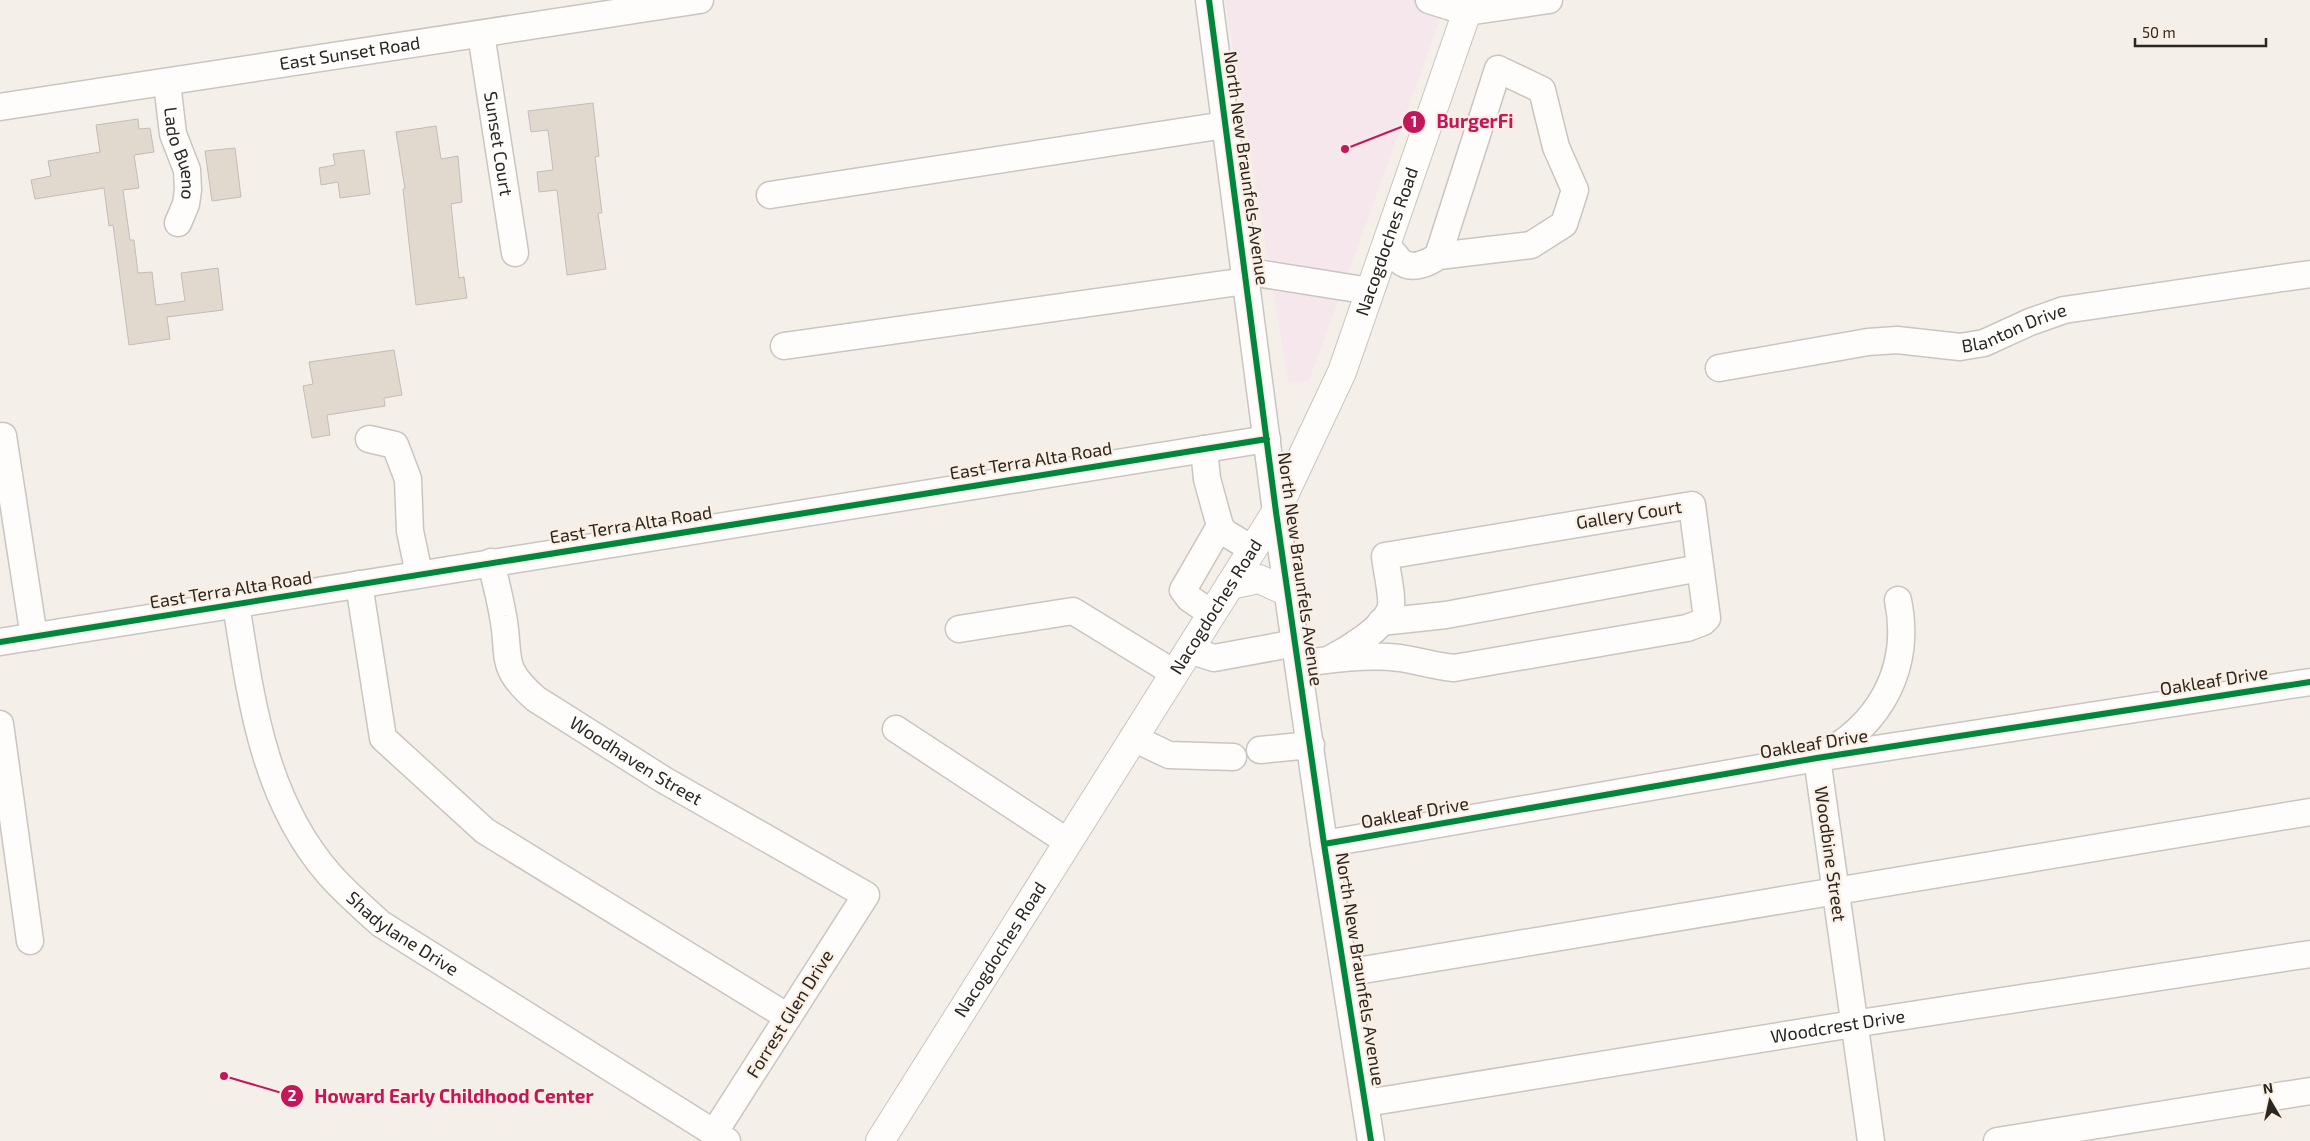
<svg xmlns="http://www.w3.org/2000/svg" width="2310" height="1141" font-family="'Exo 2',sans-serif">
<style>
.commercial{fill:#f5e7ec}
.building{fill:#e1d8ce;stroke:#c2bdb8}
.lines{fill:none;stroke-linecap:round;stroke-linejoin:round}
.minor-casing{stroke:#cac5c0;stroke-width:29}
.major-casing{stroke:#cac5c0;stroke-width:30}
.minor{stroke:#fefdfc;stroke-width:26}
.major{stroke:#fefdfc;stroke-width:28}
.cycleway-casing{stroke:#fbefe3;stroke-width:9}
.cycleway{stroke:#00873e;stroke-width:6}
.labels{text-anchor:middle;stroke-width:4.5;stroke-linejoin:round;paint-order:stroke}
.street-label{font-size:18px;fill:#2a2621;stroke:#fbefe3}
.leader{fill:none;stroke:#c2185b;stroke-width:2}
.callout-dot{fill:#c2185b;stroke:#fbefe3;stroke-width:2}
.mark-label{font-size:15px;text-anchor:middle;font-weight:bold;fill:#fff}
.callout-label{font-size:19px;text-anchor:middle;font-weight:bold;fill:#c2185b;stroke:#fbefe3;stroke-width:4.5;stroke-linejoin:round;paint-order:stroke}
</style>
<rect width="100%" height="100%" fill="#f5efe9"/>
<path class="commercial" d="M 1225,0 L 1447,0 L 1309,381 L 1288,382 Z"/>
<path class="building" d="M 593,103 L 599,156 L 595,157 L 602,213 L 598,213 L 606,269 L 567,275 L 557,190 L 539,192 L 537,172 L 553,170 L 548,130 L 531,132 L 528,111 Z
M 138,119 L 139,129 L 150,128 L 154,152 L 134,155 L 139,188 L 123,190 L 130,240 L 134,240 L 138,273 L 152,272 L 156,305 L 185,301 L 181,273 L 218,268 L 223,310 L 167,317 L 170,339 L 129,345 L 113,225 L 109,226 L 104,188 L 35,199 L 31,180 L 51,176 L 48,161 L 100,152 L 96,125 Z
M 436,126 L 441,159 L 458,156 L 462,202 L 451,204 L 459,278 L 464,277 L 467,298 L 416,305 L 403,189 L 405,189 L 396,132 Z
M 235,148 L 241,197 L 212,201 L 205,151 Z
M 364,150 L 370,194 L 340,198 L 338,182 L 321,185 L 319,168 L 335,165 L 333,154 Z
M 394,350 L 402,395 L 384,398 L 385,406 L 327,415 L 330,435 L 312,438 L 303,386 L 313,384 L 309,362 Z"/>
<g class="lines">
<g class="minor-casing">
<g id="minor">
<path d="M 1209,0 L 1276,512 L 1324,844 L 1371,1141"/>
<path d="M 1429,0 L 1467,12 L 1549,0"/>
<path id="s1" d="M 481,34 L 515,253"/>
<path id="s2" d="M 167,83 L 173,134 L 187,170 L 188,190 L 186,204 L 178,223"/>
<path id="s3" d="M 0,107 L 700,0"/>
<path d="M 770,195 L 1225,125"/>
<path d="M 1386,246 C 1392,250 1395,256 1400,261 C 1411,271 1429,263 1438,256 L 1531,245 L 1564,224 L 1575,190 L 1556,147 L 1542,90 L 1498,69 L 1438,256"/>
<path d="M 1244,271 L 1370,291"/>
<path d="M 784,346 L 1246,281"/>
<path id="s4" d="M 1719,368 L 1868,342 L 1897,340 L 1960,347 L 1984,343 L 2030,322 L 2064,310 L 2310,274"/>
<path d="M 3,436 L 34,637"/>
<path d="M 369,439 L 395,445 L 408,479 L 410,531 L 419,574"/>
<path d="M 1204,449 L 1207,479 L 1220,526 L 1224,532 L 1252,549"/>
<path id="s5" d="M 491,562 C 495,580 500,598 503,616 C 511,658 498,666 536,699 L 664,780 L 866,895 L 714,1133"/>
<path d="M 359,584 L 383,738 L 485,831 L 788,1017"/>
<path id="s6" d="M 236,604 C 251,699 263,798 329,874 C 345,892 363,908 381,924 L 727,1141"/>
<path d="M 1212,614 L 1189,598 L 1183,590 L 1220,526"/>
<path d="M 1381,622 L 1446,615 L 1700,568"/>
<path d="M 959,629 L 1073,611 L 1174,673"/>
<path d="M 0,642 L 1267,439"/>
<path d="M 1189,650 L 1214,658 L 1296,643"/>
<path d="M 1299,664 C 1332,659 1367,654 1400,658 C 1419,661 1435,666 1454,668 L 1687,628 L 1703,622 L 1707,618 L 1692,505 L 1385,556 C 1386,569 1394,599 1390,610 C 1382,629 1348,650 1330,659"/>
<path d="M 0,724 L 30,941"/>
<path d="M 896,729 L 1068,842"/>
<path d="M 1133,738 L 1169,755 L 1233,757"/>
<path d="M 1260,750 L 1311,745"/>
<path d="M 1324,844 L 1817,758 L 2310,682"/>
<path d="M 1345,973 L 2310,812"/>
<path id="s7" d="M 1366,1103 L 1853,1024 L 2310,954"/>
<path d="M 1871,1141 L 1817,758 C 1879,727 1912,670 1898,600"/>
<path d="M 1997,1141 L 2310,1091"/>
</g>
</g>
<g class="major-casing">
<g id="major">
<path d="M 1230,585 L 1259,579 L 1288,592"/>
<path id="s8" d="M 880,1141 L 1276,512 L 1342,372 L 1471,0"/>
</g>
</g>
<use href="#minor" class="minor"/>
<use href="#major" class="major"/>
<g class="cycleway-casing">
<path id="cycleway" d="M 1209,0 L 1276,512 L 1324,844 L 1371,1141
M 0,642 L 1267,439
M 1324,844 L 1817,758 L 2310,682"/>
</g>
<use href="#cycleway" class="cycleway"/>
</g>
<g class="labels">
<g class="street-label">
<text dy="6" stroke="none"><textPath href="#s3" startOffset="354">East Sunset Road</textPath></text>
<text dy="6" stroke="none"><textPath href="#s1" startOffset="111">Sunset Court</textPath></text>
<text dy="6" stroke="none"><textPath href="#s2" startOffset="72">Lado Bueno</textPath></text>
<text transform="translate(1246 168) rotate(82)" y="6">North New Braunfels Avenue</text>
<text dy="6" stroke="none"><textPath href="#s8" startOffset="1036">Nacogdoches Road</textPath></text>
<text dy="6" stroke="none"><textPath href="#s4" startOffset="301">Blanton Drive</textPath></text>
<text transform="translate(1031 461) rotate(-9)" y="6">East Terra Alta Road</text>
<text transform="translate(1629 515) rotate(-9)" y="6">Gallery Court</text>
<text transform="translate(631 525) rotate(-9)" y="6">East Terra Alta Road</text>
<text transform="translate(1300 569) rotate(82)" y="6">North New Braunfels Avenue</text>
<text transform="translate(231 590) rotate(-9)" y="6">East Terra Alta Road</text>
<text dy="6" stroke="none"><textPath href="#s8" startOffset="631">Nacogdoches Road</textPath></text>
<text transform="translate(2214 681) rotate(-9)" y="6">Oakleaf Drive</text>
<text transform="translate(1814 744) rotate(-9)" y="6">Oakleaf Drive</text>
<text dy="6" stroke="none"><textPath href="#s5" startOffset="266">Woodhaven Street</textPath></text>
<text transform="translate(1415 813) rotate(-10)" y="6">Oakleaf Drive</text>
<text transform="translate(1830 854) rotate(82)" y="6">Woodbine Street</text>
<text dy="6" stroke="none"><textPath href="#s6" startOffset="385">Shadylane Drive</textPath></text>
<text dy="6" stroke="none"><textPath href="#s8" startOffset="226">Nacogdoches Road</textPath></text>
<text transform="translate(1360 969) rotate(81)" y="6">North New Braunfels Avenue</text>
<text transform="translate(790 1014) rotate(-58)" y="6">Forrest Glen Drive</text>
<text dy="6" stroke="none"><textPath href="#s7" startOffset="478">Woodcrest Drive</textPath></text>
</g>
</g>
<path class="leader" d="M1345 149L1414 122M224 1076L292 1096"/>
<g class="callout-dot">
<circle cx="1345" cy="149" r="5"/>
<circle cx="224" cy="1076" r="5"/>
<circle cx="1414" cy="122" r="12"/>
<circle cx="292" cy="1096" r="12"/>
</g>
<g class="mark-label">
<text x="1414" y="127">1</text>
<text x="292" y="1101">2</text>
</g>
<g class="callout-label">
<text x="1475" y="128">BurgerFi</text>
<text x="454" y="1103">Howard Early Childhood Center</text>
</g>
<g transform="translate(2270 1101) rotate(351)" stroke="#fbefe3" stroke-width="4" paint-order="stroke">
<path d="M0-4L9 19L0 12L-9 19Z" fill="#2a2621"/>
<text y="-8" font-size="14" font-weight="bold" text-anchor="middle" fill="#2a2621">N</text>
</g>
<path d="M2135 38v8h131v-8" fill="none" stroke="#2a2621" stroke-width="2.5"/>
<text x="2142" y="38" font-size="15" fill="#2a2621" stroke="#fbefe3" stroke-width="4" paint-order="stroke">50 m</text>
</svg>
